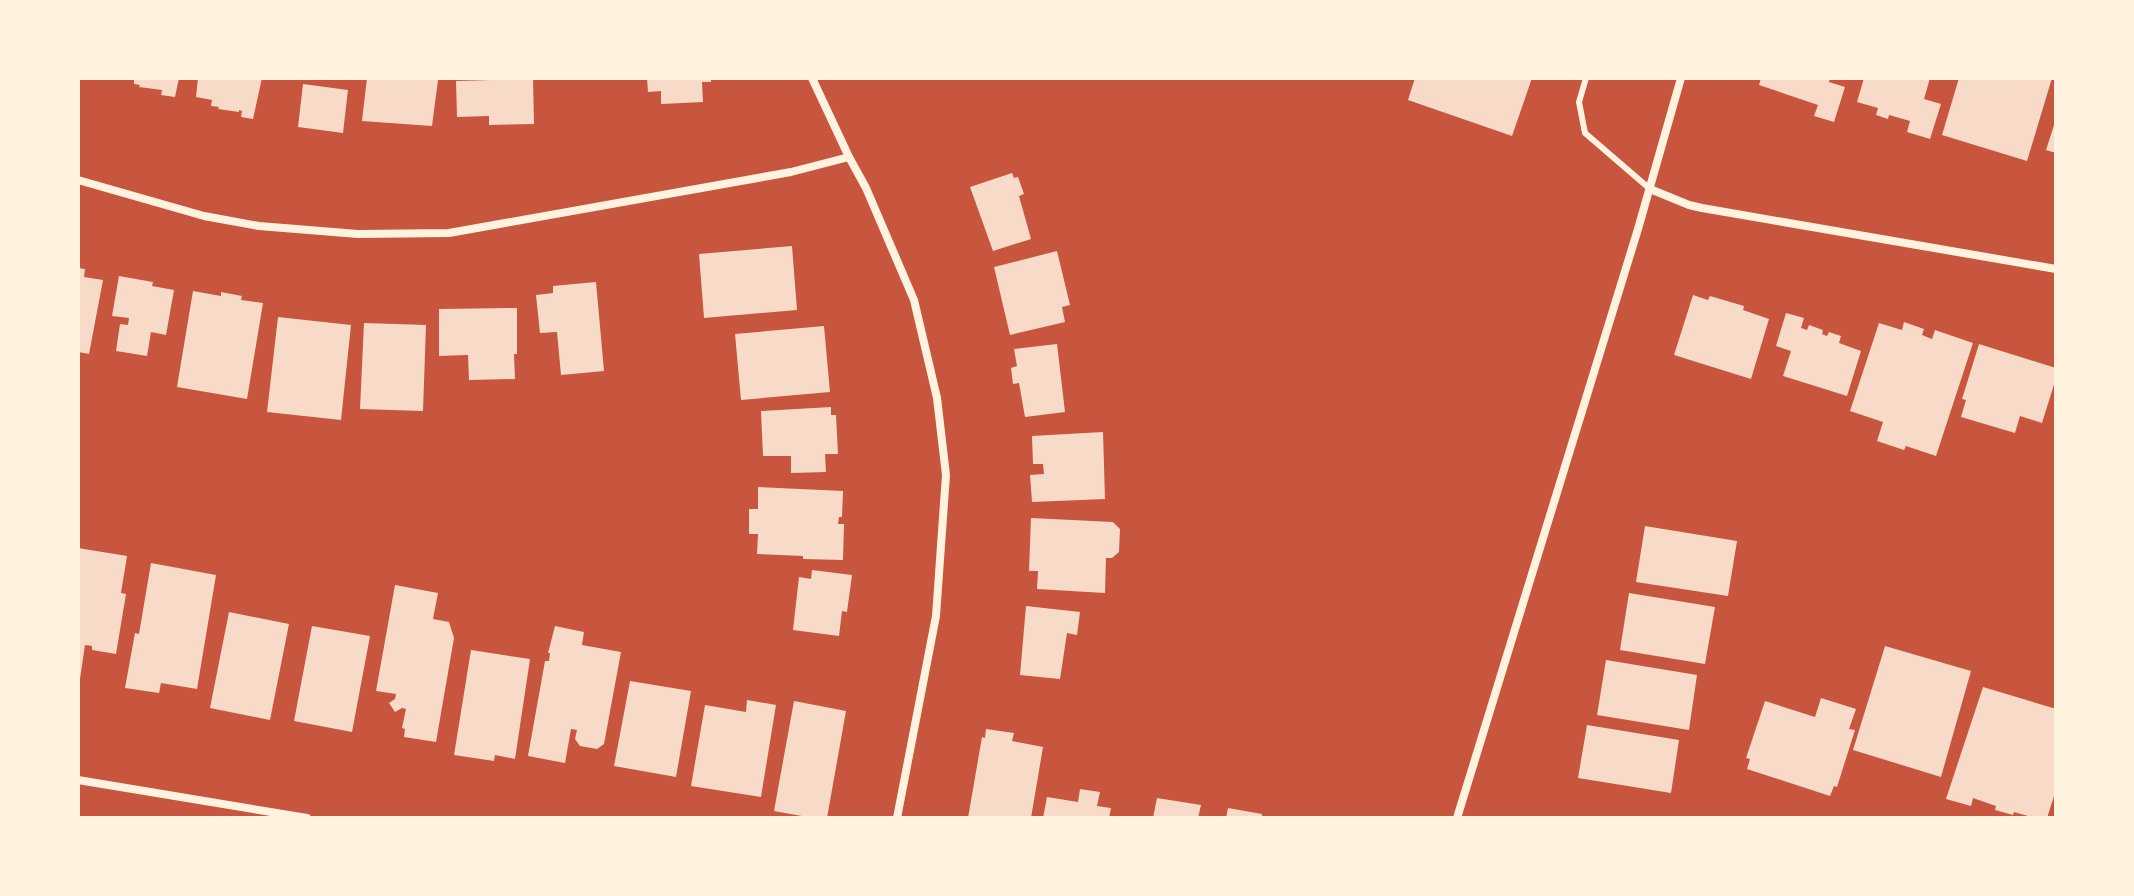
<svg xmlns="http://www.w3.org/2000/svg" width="2134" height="896" font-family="'Crimson Pro',serif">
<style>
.building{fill:#f7dbc8}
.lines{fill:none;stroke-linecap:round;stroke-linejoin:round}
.service{stroke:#fff3e0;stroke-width:6}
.minor{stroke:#fff3e0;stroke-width:8}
</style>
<rect width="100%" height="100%" fill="#c8553d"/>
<path class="building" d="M 134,78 L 179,78 L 175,97 L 161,95 L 162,90 L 139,87 L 140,85 L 134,84 Z
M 198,78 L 262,78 L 253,119 L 241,117 L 242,111 L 239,110 L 239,112 L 218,109 L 219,107 L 211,106 L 212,100 L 196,97 Z
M 367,78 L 433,78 L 433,80 L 438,80 L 432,126 L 362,121 Z
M 647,78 L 711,78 L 711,82 L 702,82 L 703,102 L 661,104 L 661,91 L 648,92 Z
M 1415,78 L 1532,78 L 1512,136 L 1408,100 Z
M 1761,78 L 1830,78 L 1829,82 L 1845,87 L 1834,122 L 1814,116 L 1818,105 L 1759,85 Z
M 1864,78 L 1930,78 L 1924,99 L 1941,104 L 1930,139 L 1907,132 L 1910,121 L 1889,115 L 1888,119 L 1876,115 L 1878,108 L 1857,102 Z
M 1959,78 L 2052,78 L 2027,161 L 1942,135 Z
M 533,79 L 534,124 L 489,125 L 489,116 L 457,117 L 456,81 Z
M 303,84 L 348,90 L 343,133 L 298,127 Z
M 2055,122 L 2056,122 L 2056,153 L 2046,150 Z
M 1012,173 L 1014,178 L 1018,177 L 1024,194 L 1019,196 L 1031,239 L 993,251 L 970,187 Z
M 792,246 L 797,310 L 704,318 L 699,254 Z
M 1057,251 L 1070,305 L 1062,307 L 1065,322 L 1010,335 L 994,267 Z
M 78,268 L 85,269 L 84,277 L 103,280 L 89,354 L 78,352 Z
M 119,276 L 153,282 L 152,286 L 174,290 L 166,335 L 151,332 L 147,356 L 116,351 L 120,324 L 128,325 L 129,318 L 112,316 Z
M 596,282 L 604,371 L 561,375 L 557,332 L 540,333 L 536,295 L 553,293 L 553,286 Z
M 193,291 L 221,296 L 221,292 L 242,296 L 241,300 L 263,303 L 247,399 L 177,387 Z
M 1693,295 L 1708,300 L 1710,296 L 1744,306 L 1743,310 L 1769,319 L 1751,379 L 1674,355 Z
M 517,308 L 517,354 L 514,354 L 515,379 L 469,380 L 468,355 L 439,356 L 439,309 Z
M 1786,313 L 1804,318 L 1801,328 L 1807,330 L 1809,325 L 1823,330 L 1822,334 L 1827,336 L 1829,332 L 1841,336 L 1839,343 L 1861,351 L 1847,396 L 1783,376 L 1791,351 L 1776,346 Z
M 278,317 L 351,325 L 341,420 L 267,412 Z
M 1904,322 L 1924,329 L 1922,335 L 1932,339 L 1935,330 L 1973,343 L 1936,456 L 1906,446 L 1904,450 L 1877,441 L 1883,422 L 1850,411 L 1879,323 L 1902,330 Z
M 364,323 L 426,325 L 423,411 L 360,409 Z
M 824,326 L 830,392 L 741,400 L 735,334 Z
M 1057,344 L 1065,412 L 1025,417 L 1019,383 L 1013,384 L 1011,368 L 1017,366 L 1014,349 Z
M 1979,344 L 2056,368 L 2056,378 L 2042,423 L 2020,416 L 2015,433 L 1961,417 L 1966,400 L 1962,399 Z
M 831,407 L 831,415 L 836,415 L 838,454 L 825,454 L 826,472 L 791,473 L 791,456 L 763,456 L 761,411 Z
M 1103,432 L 1105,499 L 1032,502 L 1030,475 L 1044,474 L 1043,464 L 1033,464 L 1032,436 Z
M 758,487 L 843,491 L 842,517 L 839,517 L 838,524 L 844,524 L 843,560 L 803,559 L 803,556 L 757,554 L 758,534 L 749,534 L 749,509 L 758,509 Z
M 1031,518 L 1113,522 L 1120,529 L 1119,552 L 1112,558 L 1106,558 L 1105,593 L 1037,589 L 1038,571 L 1029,571 Z
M 1645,526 L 1737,541 L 1728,596 L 1636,582 Z
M 78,548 L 127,556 L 121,593 L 126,594 L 116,654 L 92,650 L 92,646 L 85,645 L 80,679 L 78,679 Z
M 151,563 L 216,575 L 197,689 L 161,683 L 159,693 L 125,688 L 135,633 L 139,634 Z
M 812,570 L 852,575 L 847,612 L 842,611 L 839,636 L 793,630 L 799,577 L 811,579 Z
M 395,585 L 438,593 L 433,619 L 449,622 L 454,638 L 436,742 L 404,737 L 405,729 L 402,728 L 406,709 L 402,708 L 395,712 L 389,703 L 395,699 L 396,694 L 376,691 Z
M 1629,593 L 1715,607 L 1705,664 L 1620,650 Z
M 1026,606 L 1080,612 L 1077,635 L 1067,633 L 1060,679 L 1020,675 Z
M 229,612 L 289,624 L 270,720 L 210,708 Z
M 312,626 L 370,636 L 352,732 L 294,721 Z
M 555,626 L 584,632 L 582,645 L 621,652 L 604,744 L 597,749 L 580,746 L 575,739 L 577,730 L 571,729 L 565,763 L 528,756 L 545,661 L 549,661 L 550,653 L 548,653 Z
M 1885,646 L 1971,671 L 1941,777 L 1853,750 Z
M 471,650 L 530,659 L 515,759 L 495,755 L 494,761 L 454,755 Z
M 1606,660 L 1697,675 L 1689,730 L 1597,715 Z
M 630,681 L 691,691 L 676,777 L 614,766 Z
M 1983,687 L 2056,709 L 2056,790 L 2047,818 L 2035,818 L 2014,812 L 2013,815 L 1995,810 L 1996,806 L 1973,798 L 1971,806 L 1946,799 Z
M 1821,698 L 1856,709 L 1849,729 L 1855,730 L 1837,787 L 1834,786 L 1830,796 L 1747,769 L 1750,759 L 1746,758 L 1765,701 L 1815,717 Z
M 747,700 L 776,705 L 761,797 L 691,786 L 705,705 L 746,712 Z
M 794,701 L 846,711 L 827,818 L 813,818 L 774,811 Z
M 1587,725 L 1679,740 L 1671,793 L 1578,778 Z
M 986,729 L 1014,733 L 1012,741 L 1043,747 L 1031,818 L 968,818 L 982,737 L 985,738 Z
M 1080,789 L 1100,792 L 1097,806 L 1111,808 L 1109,818 L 1043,818 L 1047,797 L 1078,802 Z
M 1157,798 L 1201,805 L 1198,818 L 1153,818 Z
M 1228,808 L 1262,814 L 1262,818 L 1226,818 Z"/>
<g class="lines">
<path class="service" d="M 1586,78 L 1579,102 L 1585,133 L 1650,189"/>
<path class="minor" d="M 812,78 L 849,157 L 866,188 L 914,300 L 937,398 L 946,475 L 936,616 L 897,818
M 78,180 L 204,216 L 259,226 L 358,234 L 449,233 L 791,172 L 849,157
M 1650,189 L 1689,205 L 1702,208 L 2056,269
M 78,780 L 307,818
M 1457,818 L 1638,229 L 1681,78"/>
</g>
<rect width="2134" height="896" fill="none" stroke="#fff3e0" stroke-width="160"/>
</svg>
